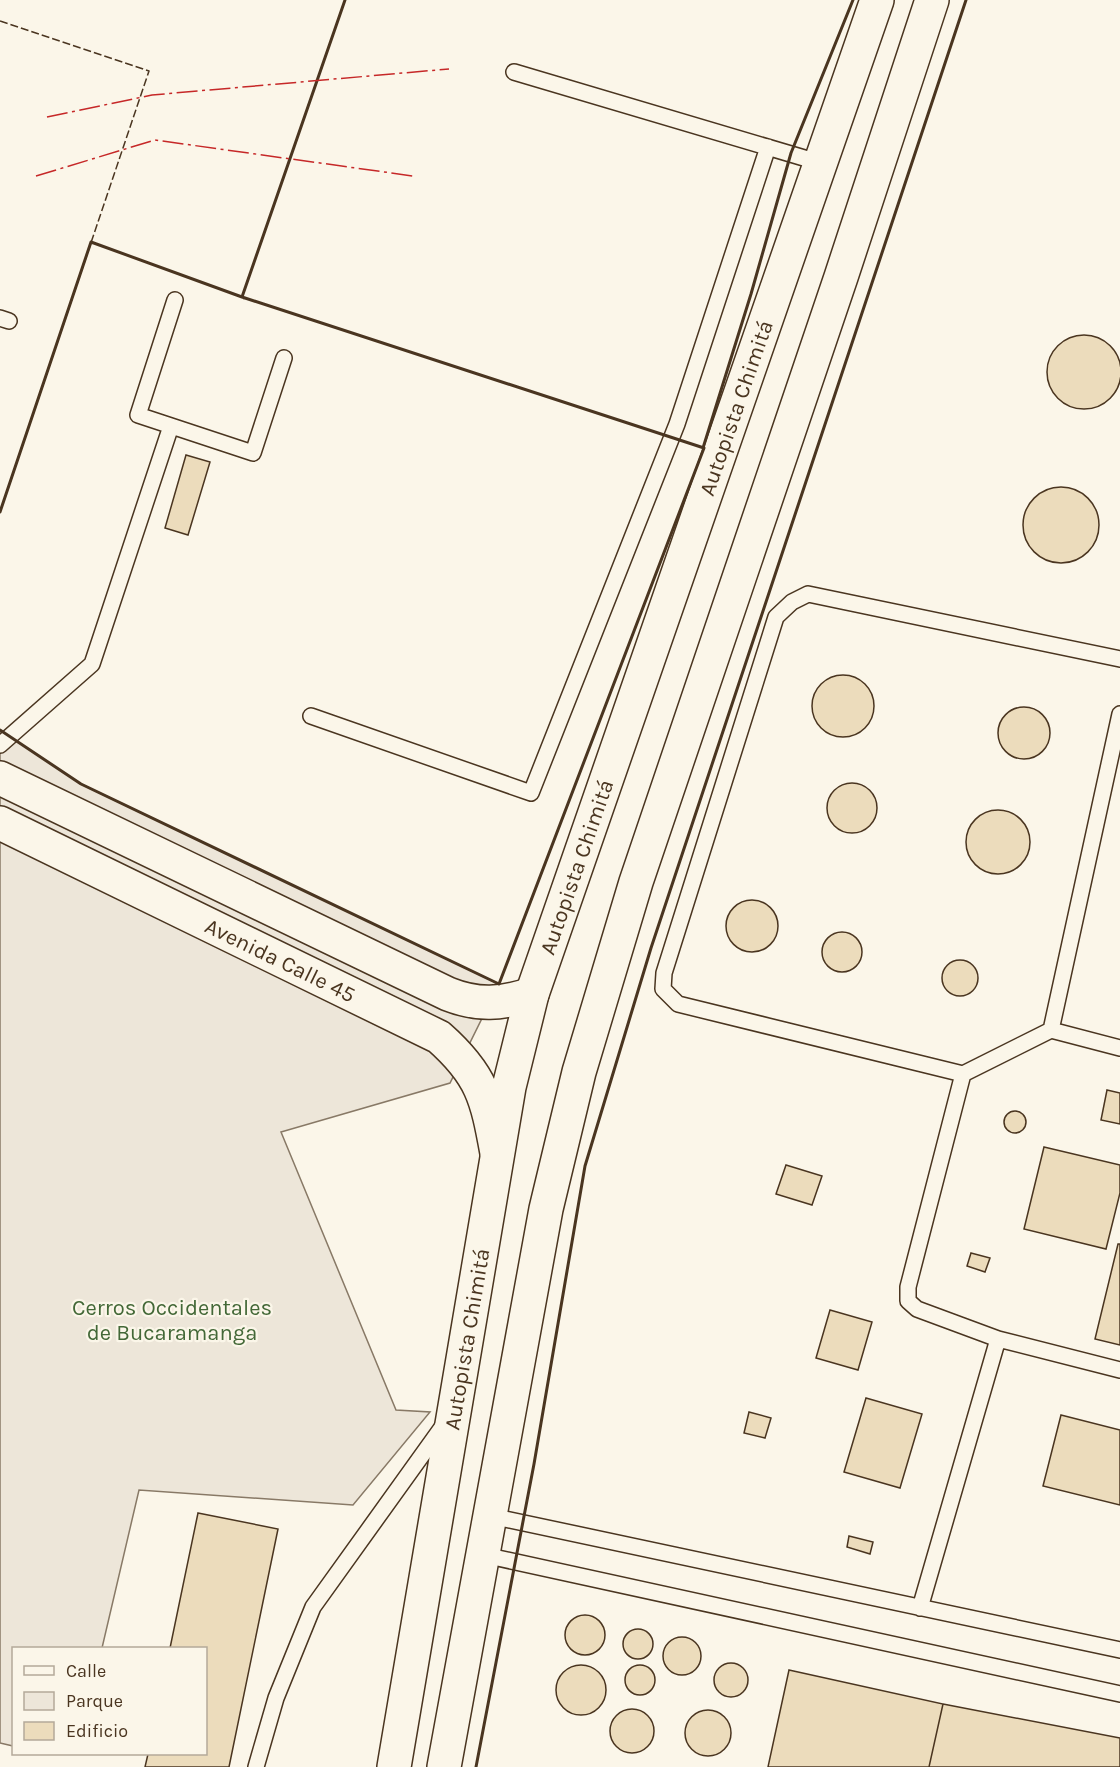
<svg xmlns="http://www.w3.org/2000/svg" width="1120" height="1767" font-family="Karla,sans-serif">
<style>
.green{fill:#ede6d9;stroke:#887966;stroke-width:1.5}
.building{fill:#ecdcbc;stroke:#4a3520;stroke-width:1.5}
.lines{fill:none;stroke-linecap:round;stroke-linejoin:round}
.service-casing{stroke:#4a3520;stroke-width:18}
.primary-casing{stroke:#4a3520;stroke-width:36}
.trunk-casing{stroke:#4a3520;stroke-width:36}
.service{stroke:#fbf6e9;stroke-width:15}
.primary{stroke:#fbf6e9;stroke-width:33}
.trunk{stroke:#fbf6e9;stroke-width:33}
.fence{stroke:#4a3520;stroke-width:1.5;stroke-dasharray:8 3;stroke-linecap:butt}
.wall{stroke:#4a3520;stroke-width:3}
.power{stroke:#c62828;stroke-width:1.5;stroke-dasharray:21 4.5 3 4.5;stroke-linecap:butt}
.labels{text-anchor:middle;stroke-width:4.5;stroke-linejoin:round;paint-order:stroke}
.street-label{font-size:22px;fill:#4a3520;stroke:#fbf6e9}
.park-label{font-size:22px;fill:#436837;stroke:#fbf6e9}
</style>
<rect width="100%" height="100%" fill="#fbf6e9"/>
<path class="green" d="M 0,730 L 81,784 L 499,984 L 450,1083 L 281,1132 L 396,1410 L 430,1412 L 353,1505 L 139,1490 L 102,1648 L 14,1648 L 13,1746 L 0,1743 Z"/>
<path class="building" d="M1047 372a37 37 0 1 1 74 0a37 37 0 1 1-74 0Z
M 186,455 L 210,462 L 188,535 L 165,528 Z
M1023 525a38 38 0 1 1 76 0a38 38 0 1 1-76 0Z
M812 706a31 31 0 1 1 62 0a31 31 0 1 1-62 0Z
M998 733a26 26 0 1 1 52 0a26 26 0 1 1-52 0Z
M827 808a25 25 0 1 1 50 0a25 25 0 1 1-50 0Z
M966 842a32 32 0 1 1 64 0a32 32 0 1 1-64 0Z
M726 926a26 26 0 1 1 52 0a26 26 0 1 1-52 0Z
M822 952a20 20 0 1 1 40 0a20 20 0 1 1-40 0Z
M942 978a18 18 0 1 1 36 0a18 18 0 1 1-36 0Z
M 1107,1090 L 1120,1093 L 1120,1124 L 1101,1120 Z
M1004 1122a11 11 0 1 1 22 0a11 11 0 1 1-22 0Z
M 1044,1147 L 1120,1165 L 1120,1193 L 1106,1249 L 1024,1229 Z
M 786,1165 L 822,1176 L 812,1205 L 776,1194 Z
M 1118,1244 L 1120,1244 L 1120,1345 L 1095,1339 Z
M 971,1253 L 990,1258 L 985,1272 L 967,1266 Z
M 830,1310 L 872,1322 L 858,1370 L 816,1358 Z
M 866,1398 L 922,1414 L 900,1488 L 844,1472 Z
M 749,1412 L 771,1418 L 765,1438 L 744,1433 Z
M 1061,1415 L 1120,1430 L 1120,1505 L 1043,1486 Z
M 198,1513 L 278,1529 L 229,1767 L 145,1767 L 148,1754 L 206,1754 L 206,1648 L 170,1648 Z
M 849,1536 L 873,1542 L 870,1554 L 847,1547 Z
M565 1635a20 20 0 1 1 40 0a20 20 0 1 1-40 0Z
M623 1644a15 15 0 1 1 30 0a15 15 0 1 1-30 0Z
M663 1656a19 19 0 1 1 38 0a19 19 0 1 1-38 0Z
M714 1680a17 17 0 1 1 34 0a17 17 0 1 1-34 0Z
M625 1680a15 15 0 1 1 30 0a15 15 0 1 1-30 0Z
M556 1690a25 25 0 1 1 50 0a25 25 0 1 1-50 0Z
M 789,1670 L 943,1704 L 929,1767 L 768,1767 Z
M 943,1704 L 1120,1738 L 1120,1767 L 929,1767 Z
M610 1731a22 22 0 1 1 44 0a22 22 0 1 1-44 0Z
M685 1733a23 23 0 1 1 46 0a23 23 0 1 1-46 0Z"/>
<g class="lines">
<g class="service-casing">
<path id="service" d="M 514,72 L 821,163
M 175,300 L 138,415 L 253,453 L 284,358
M 0,318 L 9,321
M 1120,659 L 808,594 L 792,602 L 776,617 L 664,973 L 663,989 L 678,1004 L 963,1074 L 908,1287 L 908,1301 L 917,1309 L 998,1339 L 1120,1370
M 311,716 L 531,793 L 677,424 L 768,147
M 0,745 L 92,664 L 171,426
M 1051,1030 L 1120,714
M 963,1074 L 1051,1030 L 1120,1048
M 491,1516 L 1120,1650
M 484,1555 L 1120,1694
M 920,1608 L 998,1339
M 256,1767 L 276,1698 L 313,1607 L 443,1426"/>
</g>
<g class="primary-casing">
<g id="primary">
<path d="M 0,778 L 448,994 C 478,1006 502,1004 532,994"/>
<path id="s1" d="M 0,823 L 439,1037 C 482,1075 487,1098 497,1153"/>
</g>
</g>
<g class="trunk-casing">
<g id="trunk">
<path id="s2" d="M 394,1767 L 509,1087 L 532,994 L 877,0"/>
<path d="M 444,1767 L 546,1209 L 579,1072 L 636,882 L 841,277 L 932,0"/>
</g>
</g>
<use href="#service" class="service"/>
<use href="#primary" class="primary"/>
<use href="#trunk" class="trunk"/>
<path class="fence" d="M 0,21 L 149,71 L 0,512"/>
<path class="wall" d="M 244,298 L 242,297 L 345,0
M 703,448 L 751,294 L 791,153 L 853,0
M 0,512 L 91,242 L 242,297 L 704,448 L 499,984 L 81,784 L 0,730
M 476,1767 L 534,1464 L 585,1166 L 651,948 L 966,0"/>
<path class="power" d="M 47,117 L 152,95 L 449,69
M 36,176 L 155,140 L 413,176"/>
</g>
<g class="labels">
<g class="street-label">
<text dy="8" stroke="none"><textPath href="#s2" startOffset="1406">Autopista Chimitá</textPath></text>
<text dy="8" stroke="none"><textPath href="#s2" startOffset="920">Autopista Chimitá</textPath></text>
<text dy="8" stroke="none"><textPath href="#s1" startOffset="312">Avenida Calle 45</textPath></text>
<text dy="8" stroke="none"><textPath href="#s2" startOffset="434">Autopista Chimitá</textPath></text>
</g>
<g class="park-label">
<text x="172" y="1315">Cerros Occidentales<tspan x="172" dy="25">de Bucaramanga</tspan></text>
</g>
</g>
<rect x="12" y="1647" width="195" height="108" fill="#fbf6e9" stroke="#b4a999" stroke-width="1.5"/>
<rect x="24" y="1666" width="30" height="9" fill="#fbf6e9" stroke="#b4a999" stroke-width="1.5"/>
<text x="66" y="1677" font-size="18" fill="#4a3520">Calle</text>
<rect x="24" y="1692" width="30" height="18" fill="#ede6d9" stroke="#b4a999" stroke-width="1.5"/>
<text x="66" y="1707" font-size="18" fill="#4a3520">Parque</text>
<rect x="24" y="1722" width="30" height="18" fill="#ecdcbc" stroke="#b4a999" stroke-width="1.5"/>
<text x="66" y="1737" font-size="18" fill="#4a3520">Edificio</text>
</svg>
